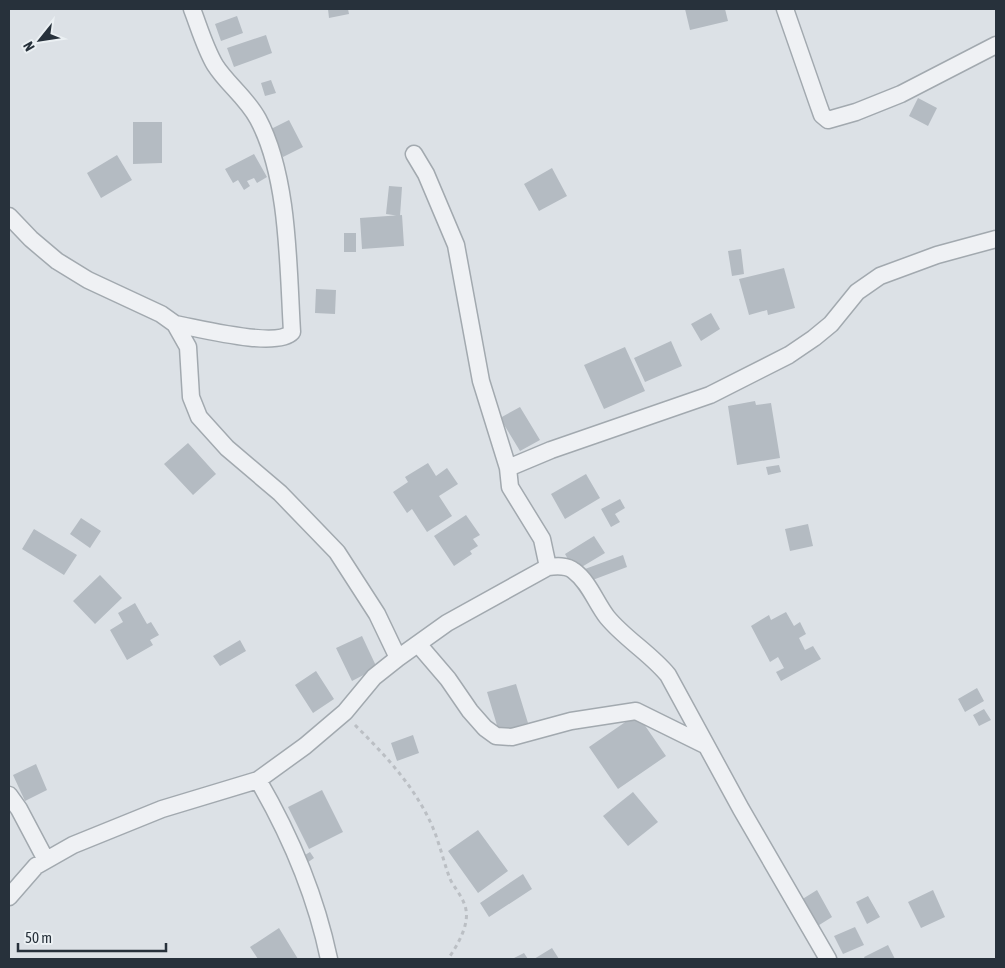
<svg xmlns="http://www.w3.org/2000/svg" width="1005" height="968" font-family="'Asap Condensed',sans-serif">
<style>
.building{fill:#b4bbc2}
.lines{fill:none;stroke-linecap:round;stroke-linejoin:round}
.street-casing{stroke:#a2a9af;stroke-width:19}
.path{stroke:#bbbfc4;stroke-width:3;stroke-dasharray:4 4;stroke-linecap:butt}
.street{stroke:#eff1f4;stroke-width:16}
</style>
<rect width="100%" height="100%" fill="#dce1e6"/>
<path class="building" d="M 328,9 L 348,9 L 349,14 L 329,18 Z
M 685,9 L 725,9 L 728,21 L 690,30 Z
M 237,16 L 243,33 L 221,41 L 215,24 Z
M 266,35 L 272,53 L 234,67 L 227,48 Z
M 271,80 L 276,93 L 265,96 L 261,83 Z
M 918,98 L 937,108 L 928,126 L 909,116 Z
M 289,120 L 303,147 L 283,157 L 269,130 Z
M 133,122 L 162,122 L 162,163 L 133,164 Z
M 254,154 L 267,177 L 257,183 L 254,178 L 247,181 L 250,186 L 244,190 L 238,180 L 233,183 L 225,169 Z
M 117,155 L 132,180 L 101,198 L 87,173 Z
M 552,168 L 567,196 L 539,211 L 524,184 Z
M 389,186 L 402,187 L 400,216 L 386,214 Z
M 402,215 L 404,246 L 362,249 L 360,218 Z
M 344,233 L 356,233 L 356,252 L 344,252 Z
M 741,249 L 744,274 L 732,276 L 728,251 Z
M 784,268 L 795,308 L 768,315 L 767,310 L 749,315 L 739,279 Z
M 316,289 L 336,290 L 335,314 L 315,313 Z
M 711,313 L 720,329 L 701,341 L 691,324 Z
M 671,341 L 682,366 L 645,382 L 634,358 Z
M 625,347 L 645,391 L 604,409 L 584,365 Z
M 755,401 L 756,405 L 771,403 L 780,458 L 737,465 L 728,406 Z
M 520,407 L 540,440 L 520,451 L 500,418 Z
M 188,443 L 216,474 L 193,495 L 164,464 Z
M 428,463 L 436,476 L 447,468 L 458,484 L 439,496 L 452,516 L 427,532 L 412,509 L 407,513 L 393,492 L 408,482 L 405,477 Z
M 779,465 L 781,472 L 768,475 L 766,467 Z
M 586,474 L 600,498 L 565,519 L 551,494 Z
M 620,499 L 625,508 L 615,514 L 620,522 L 611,527 L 601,509 Z
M 466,515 L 480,535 L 473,539 L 478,546 L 470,551 L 472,554 L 454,566 L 434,536 Z
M 81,518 L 101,531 L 90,548 L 70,534 Z
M 808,524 L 813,546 L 790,551 L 785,529 Z
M 34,529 L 77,555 L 64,575 L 22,549 Z
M 594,536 L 605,553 L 575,571 L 565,554 Z
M 623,555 L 627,567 L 590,581 L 585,569 Z
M 100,575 L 122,598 L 95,624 L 73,601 Z
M 135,603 L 147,624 L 151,622 L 159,635 L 150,640 L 153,645 L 127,660 L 110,630 L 123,622 L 118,613 Z
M 786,612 L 794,626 L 800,622 L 806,634 L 799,638 L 805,650 L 813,646 L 821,659 L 781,681 L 776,672 L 784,668 L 778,657 L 770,662 L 751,626 L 769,615 L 771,620 Z
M 362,636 L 377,668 L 352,681 L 336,648 Z
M 240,640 L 246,651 L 220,666 L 213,656 Z
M 316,671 L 334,699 L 313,713 L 295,685 Z
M 516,684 L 528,723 L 499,732 L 487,692 Z
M 977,688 L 984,701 L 965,712 L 958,699 Z
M 984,709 L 991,720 L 979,726 L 973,715 Z
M 637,714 L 666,756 L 618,789 L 589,747 Z
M 413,735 L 419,753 L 397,761 L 391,743 Z
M 36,764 L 47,790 L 25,801 L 13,775 Z
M 322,790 L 343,832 L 309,849 L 288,807 Z
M 633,792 L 658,822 L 628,846 L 603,816 Z
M 478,830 L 508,871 L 478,893 L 448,851 Z
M 310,852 L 314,858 L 304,865 L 300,858 Z
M 523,874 L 532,889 L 489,917 L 480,903 Z
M 817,890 L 832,917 L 816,927 L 801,900 Z
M 933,890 L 945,917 L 921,928 L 908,902 Z
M 868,896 L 880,917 L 867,924 L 856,902 Z
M 855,927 L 864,945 L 843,954 L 834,936 Z
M 279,928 L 298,959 L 258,959 L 250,947 Z
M 888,945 L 895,959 L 865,959 L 864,957 Z
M 552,948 L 559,959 L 534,959 Z
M 524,953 L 528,959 L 512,959 Z"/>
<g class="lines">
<g class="street-casing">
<path id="street" d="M 785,9 L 817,101 L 822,115 L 828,120 L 856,112 L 901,94 L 996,45
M 414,154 L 426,174 L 456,245 L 481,381 L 508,468 L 510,487 L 542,539 L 548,567
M 9,216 L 31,239 L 57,261 L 88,280 L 161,314 L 175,324 L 188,347 L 191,397 L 199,417 L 227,448 L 280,493 L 337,552 L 377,614 L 398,658
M 175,324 C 198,328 277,349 292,332 C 288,266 289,177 258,119 C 246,97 227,84 215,65 C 205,48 199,27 192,9
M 508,468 L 551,450 L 710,395 L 789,355 L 814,338 L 831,324 L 857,292 L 880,276 L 937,255 L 996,239
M 418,644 L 448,679 L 470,711 L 485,728 L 496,736 L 512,737 L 571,721 L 636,711 L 705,745
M 258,780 C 290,835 316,897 329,959
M 9,795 L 19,809 L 46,860
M 9,897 L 36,866 L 73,845 L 162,809 L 258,780 L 305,746 L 345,712 L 374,677 L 398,658 L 447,623 L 548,567 C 556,566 567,565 574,571 C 589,582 596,603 607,617 C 625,639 650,653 668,675 L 741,809 L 828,959"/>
</g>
<path class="path" d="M 355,725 C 386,756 416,788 433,828 C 440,845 444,863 450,879 C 455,889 464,898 466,910 C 469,926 457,946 448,959"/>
<use href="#street" class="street"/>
</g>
<rect width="1005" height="968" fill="none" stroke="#27313b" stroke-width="20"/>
<g transform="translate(40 40) rotate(240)" stroke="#ebf0f3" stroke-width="4" paint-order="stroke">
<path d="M0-4L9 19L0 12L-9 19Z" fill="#27313b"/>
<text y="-8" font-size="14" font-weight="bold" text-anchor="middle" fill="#27313b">N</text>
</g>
<path d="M18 943v8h148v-8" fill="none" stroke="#27313b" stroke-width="2.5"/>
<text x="25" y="943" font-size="15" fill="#27313b" stroke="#ebf0f3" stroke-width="4" paint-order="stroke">50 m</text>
</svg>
